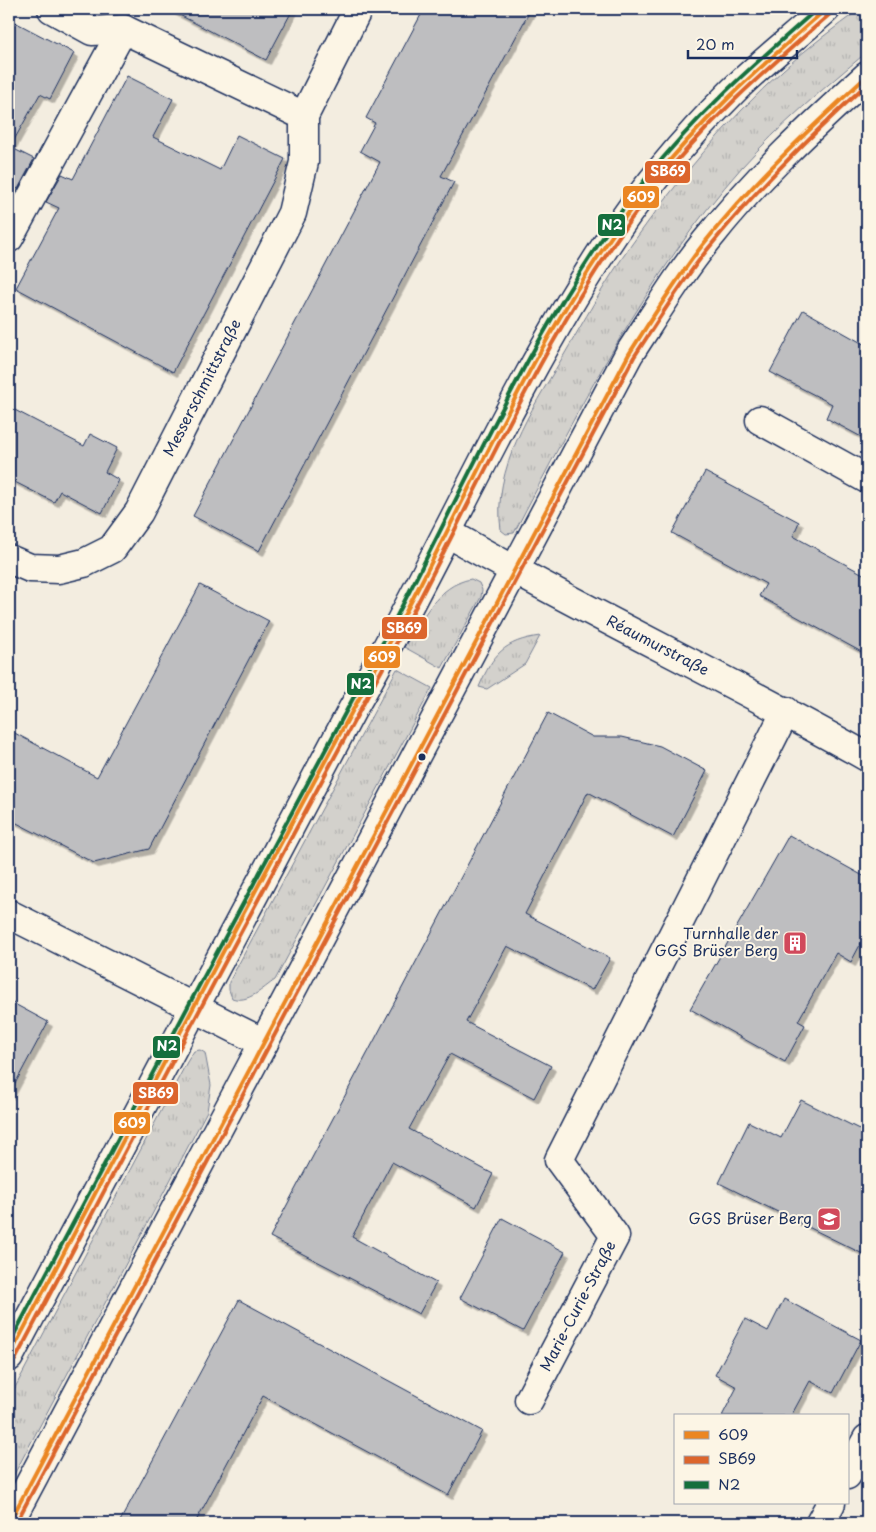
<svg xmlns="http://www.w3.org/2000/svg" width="876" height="1532" font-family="'Playpen Sans',sans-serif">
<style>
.grass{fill:url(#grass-tufts);stroke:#778095}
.building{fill:#bebec0;stroke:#1b2f5e;filter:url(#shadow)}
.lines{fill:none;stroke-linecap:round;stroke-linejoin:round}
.minor-casing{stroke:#1b2f5e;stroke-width:31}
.minor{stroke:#fcf5e5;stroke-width:28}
.bus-1-casing{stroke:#fcf5e5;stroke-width:8}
.bus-2-casing{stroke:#fcf5e5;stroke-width:8}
.bus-3-casing{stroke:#fcf5e5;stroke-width:8}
.bus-1{stroke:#eb8622;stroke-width:4}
.bus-2{stroke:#dc652c;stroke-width:4}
.bus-3{stroke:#156f3d;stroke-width:4}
.bus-dot{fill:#1b2f5e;stroke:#fcf5e5;stroke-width:2}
.labels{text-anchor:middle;stroke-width:4;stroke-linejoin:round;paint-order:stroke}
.street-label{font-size:15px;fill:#1b2f5e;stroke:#fcf5e5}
.poi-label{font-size:15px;fill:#1b2f5e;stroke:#fcf5e5;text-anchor:end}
.line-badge{stroke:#fcf5e5;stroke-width:2}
.badge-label{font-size:14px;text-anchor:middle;font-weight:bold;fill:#fff}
</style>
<defs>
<pattern id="grass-tufts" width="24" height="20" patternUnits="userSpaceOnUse" patternTransform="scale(1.25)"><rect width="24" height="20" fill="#d3d1cc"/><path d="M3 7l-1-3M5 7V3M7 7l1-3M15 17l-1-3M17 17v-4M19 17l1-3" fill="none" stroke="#b5b4b2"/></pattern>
<filter id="shadow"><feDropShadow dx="4.5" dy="4.5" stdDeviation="0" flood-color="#0004"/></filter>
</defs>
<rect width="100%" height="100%" fill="#f3ede0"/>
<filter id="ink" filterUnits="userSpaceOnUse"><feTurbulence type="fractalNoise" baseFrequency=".02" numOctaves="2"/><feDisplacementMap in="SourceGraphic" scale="10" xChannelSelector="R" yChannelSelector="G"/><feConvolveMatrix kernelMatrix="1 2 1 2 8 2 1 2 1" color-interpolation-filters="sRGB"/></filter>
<g filter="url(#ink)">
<path class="grass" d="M 860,9 L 867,9 L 867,52 C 824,88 780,125 742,167 C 647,275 580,406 514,533 L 506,534 L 501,530 C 492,469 531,411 561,360 C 584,321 606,280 632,244 C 676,182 727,121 783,70 C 807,48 834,28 860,9 Z
M 471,579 L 479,583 L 482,590 L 481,597 L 442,668 L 404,647 C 422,620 437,585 471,579 Z
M 540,636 L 525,664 L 487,689 L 479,687 C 493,654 504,641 540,636 Z
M 397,669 L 432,688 L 275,980 C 263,988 248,1004 232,998 L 229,990 L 229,982 Z
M 200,1050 L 205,1053 L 211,1085 L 207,1111 L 9,1484 L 9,1399 L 187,1062 L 194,1051 Z"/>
<path class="building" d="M 168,9 L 293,9 L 266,60 Z
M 424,9 L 531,9 L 441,176 L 454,182 L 259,551 L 193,516 L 380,162 L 360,151 L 375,123 L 366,118 Z
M 9,19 L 74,53 L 50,99 L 40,94 L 10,147 L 34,159 L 18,189 L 9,184 Z
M 127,76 L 173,99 L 153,137 L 220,170 L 237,135 L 285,159 L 173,372 L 16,288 L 59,208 L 46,202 L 62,174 L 73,179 Z
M 803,310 L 867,346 L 867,440 L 826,418 L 832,404 L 770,372 Z
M 9,407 L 84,446 L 90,434 L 117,448 L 105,472 L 119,480 L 102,513 L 60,491 L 54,502 L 9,479 Z
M 705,472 L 799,522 L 793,536 L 867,576 L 867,655 L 759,596 L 766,584 L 672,533 Z
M 200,585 L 269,621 L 149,849 L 94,863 L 9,819 L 9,730 L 97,777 Z
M 548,713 L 593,737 L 622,737 L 660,746 L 707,771 L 673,837 L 588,792 L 525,914 L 610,958 L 592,990 L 507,946 L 466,1022 L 551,1066 L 534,1098 L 450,1054 L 409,1129 L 493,1174 L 476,1207 L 392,1162 L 352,1237 L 436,1283 L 419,1314 L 270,1237 Z
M 789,835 L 867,878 L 867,932 L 851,962 L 836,953 L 798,1021 L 805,1025 L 785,1062 L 690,1009 Z
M 9,1001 L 48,1022 L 9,1095 Z
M 801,1100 L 867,1133 L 867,1256 L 719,1183 L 749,1122 L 781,1138 Z
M 502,1218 L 565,1252 L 523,1331 L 460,1298 Z
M 784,1299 L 861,1340 L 833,1393 L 810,1381 L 791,1416 L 722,1416 L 737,1387 L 715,1375 L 745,1319 L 768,1331 Z
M 239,1300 L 482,1431 L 448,1495 L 263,1396 L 195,1523 L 119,1523 Z"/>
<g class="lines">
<g class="minor-casing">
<g id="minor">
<path d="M 52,9 L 92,31 L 123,29 L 304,116"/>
<path d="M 9,238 L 123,29"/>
<path d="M 760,420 L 867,479"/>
<path id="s1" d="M 448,533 C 585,612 729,679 867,757"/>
<path id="s2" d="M 9,559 L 30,568 L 59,569 L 84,563 L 112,549 L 139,512 L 292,213 L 304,162 L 304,116 L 358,9"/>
<path d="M 9,914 L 264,1043"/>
<path d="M 9,1357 L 352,710 C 440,558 509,394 605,247 C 641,191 686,138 733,91 C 762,62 796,36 826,9"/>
<path id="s3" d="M 529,1400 L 615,1236 L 559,1160 L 786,711"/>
<path d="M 847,1475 L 867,1439"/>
<path d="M 9,1523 L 629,354 C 656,313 681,271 712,234 C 758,176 812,126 867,76"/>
<path d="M 820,1523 L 831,1503"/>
</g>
</g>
<use href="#minor" class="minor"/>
<g class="bus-1-casing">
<path id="bus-1" d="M 9,1357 C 133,1122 256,886 384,653 C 470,496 539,324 651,183 C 705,115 762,66 826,9
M 9,1523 L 629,354 C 652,318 675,281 701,247 C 751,184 808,130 867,76"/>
</g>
<g class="bus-2-casing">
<path id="bus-2" d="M 15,1360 C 139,1126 261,890 389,657 C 475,500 544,329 655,187 C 709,119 766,70 830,14
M 16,1523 L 634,357 C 658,321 680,284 707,250 C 755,190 810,136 867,84"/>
</g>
<g class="bus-3-casing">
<path id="bus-3" d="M 9,1344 C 132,1112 255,879 380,648 C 464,491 534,322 644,181 C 697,114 753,65 817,9"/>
</g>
<use href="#bus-1" class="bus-1"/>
<use href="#bus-2" class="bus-2"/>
<use href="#bus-3" class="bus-3"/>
</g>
</g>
<defs>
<g id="building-square" transform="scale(1.25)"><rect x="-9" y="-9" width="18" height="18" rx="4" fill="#d1495b" stroke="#fcf5e5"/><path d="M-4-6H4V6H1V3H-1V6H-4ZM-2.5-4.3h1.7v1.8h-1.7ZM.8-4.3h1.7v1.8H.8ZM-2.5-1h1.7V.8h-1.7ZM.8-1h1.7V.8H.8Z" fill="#fff"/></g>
<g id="school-square" transform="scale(1.25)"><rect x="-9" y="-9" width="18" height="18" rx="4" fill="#d1495b" stroke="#fcf5e5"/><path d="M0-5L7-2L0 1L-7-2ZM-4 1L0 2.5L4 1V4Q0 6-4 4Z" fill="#fff"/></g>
</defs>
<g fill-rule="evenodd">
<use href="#building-square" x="795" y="943"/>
<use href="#school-square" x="829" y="1219"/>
</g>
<circle class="bus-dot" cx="422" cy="757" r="4.5"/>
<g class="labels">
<g class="street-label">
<text dy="5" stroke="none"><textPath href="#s2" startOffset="294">Messerschmittstraße</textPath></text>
<text dy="5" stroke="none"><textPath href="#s1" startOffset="238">Réaumurstraße</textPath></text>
<text dy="5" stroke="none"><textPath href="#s3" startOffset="106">Marie-Curie-Straße</textPath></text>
</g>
<g class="poi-label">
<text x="778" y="939">Turnhalle der<tspan x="778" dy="17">GGS Brüser Berg</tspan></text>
<text x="812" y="1224">GGS Brüser Berg</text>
</g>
</g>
<g class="line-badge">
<rect x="644" y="160" width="47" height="24" rx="5" fill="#dc652c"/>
<rect x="622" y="185" width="38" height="24" rx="5" fill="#eb8622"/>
<rect x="597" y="213" width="29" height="24" rx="5" fill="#156f3d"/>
<rect x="381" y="616" width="47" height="24" rx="5" fill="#dc652c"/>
<rect x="363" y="645" width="38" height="24" rx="5" fill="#eb8622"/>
<rect x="346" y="672" width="29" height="24" rx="5" fill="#156f3d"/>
<rect x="152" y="1035" width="29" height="24" rx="5" fill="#156f3d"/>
<rect x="132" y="1081" width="47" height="24" rx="5" fill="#dc652c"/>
<rect x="113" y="1111" width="38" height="24" rx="5" fill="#eb8622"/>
</g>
<g class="badge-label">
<text x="668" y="176">SB69</text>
<text x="641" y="202">609</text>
<text x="612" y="230">N2</text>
<text x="404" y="633">SB69</text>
<text x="382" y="662">609</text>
<text x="361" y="689">N2</text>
<text x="167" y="1051">N2</text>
<text x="156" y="1098">SB69</text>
<text x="132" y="1128">609</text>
</g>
<rect width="876" height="1532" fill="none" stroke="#fcf5e5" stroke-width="30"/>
<rect x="15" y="15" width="846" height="1502" fill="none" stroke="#1b2f5e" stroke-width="2" filter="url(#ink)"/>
<rect x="674" y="1414" width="175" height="90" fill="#fcf5e5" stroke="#a2a6af"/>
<rect x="684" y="1431" width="25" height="8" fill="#eb8622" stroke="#a2a6af"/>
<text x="718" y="1440" font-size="15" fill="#1b2f5e">609</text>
<rect x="684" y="1456" width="25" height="8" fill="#dc652c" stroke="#a2a6af"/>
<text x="718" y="1464" font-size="15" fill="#1b2f5e">SB69</text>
<rect x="684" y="1481" width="25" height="8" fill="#156f3d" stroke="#a2a6af"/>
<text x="718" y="1490" font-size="15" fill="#1b2f5e">N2</text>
<path d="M688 50v8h109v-8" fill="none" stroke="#1b2f5e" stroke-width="2.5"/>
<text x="696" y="50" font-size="15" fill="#1b2f5e" stroke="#fcf5e5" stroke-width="4" paint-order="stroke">20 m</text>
</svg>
